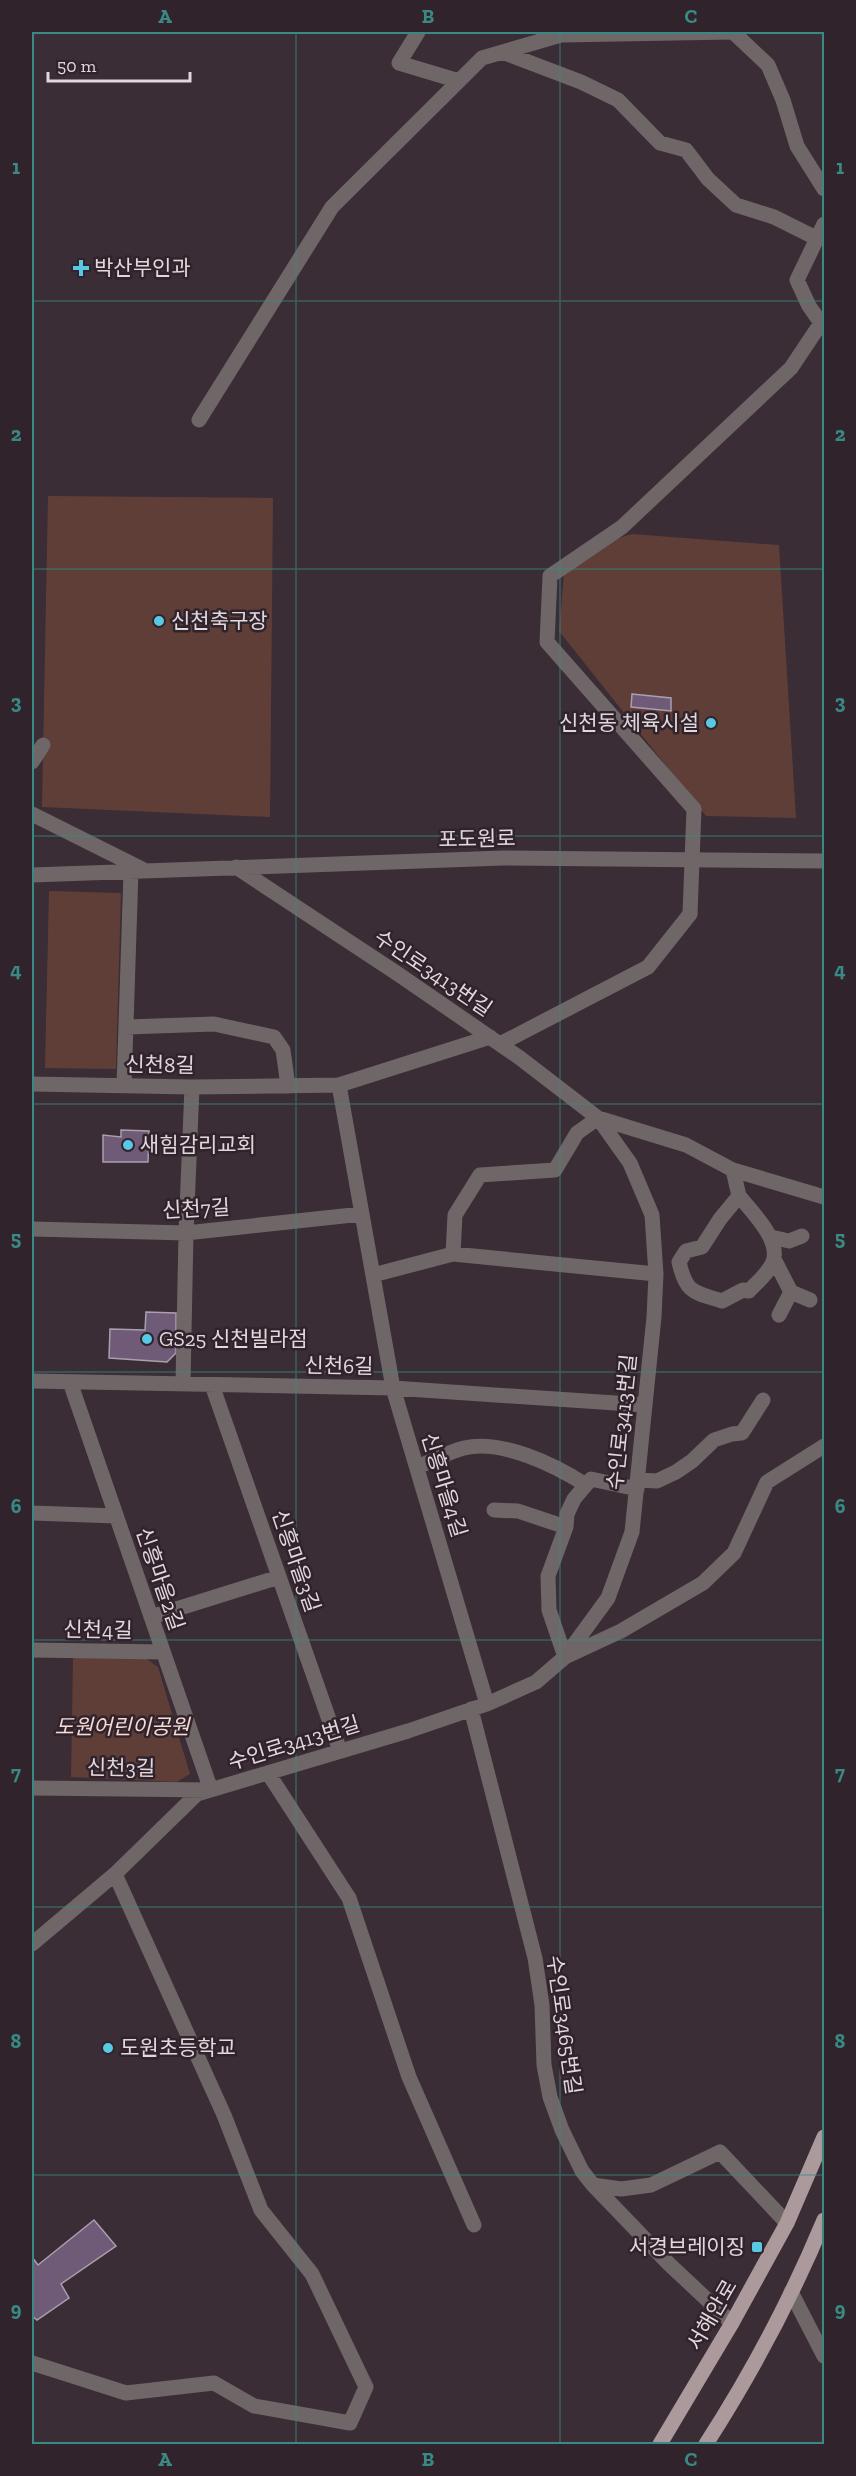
<svg xmlns="http://www.w3.org/2000/svg" width="856" height="2476" font-family="'Zilla Slab','Noto Sans KR',serif">
<style>
.green{fill:#603e38}
.building{fill:#6f5b77;stroke:#a99fae;stroke-width:1.5}
.lines{fill:none;stroke-linecap:round;stroke-linejoin:round}
.minor{stroke:#6f6667;stroke-width:15}
.major{stroke:#ab999c;stroke-width:15}
.minor-bridge{stroke:#6f6667;stroke-width:15}
.grid{fill:none;stroke:#398a84;stroke-width:1.5;stroke-opacity:0.55}
.poi-dot{fill:#58c8e4;stroke:#30232b;stroke-width:2}
.labels{text-anchor:middle;stroke-width:5;stroke-linejoin:round;paint-order:stroke}
.poi-label{font-size:21px;fill:#e1d8de;stroke:#30232b;text-anchor:start}
.street-label{font-size:21px;fill:#e1d8de;stroke:#30232b}
.park-label{font-size:21px;font-style:italic;fill:#f6dad5;stroke:#30232b}
.neatline{fill:none;stroke:#398a84;stroke-width:2}
.grid-label{font-size:20px;text-anchor:middle;font-weight:bold;fill:#398a84}
</style>
<rect width="100%" height="100%" fill="#3a2d35"/>
<path class="green" d="M 48,496 L 273,498 L 270,817 L 42,807 Z
M 632,534 L 779,545 L 796,818 L 706,816 L 559,631 L 564,574 L 609,541 Z
M 49,891 L 121,893 L 116,1069 L 45,1068 Z
M 142,1656 L 158,1667 L 190,1774 L 177,1782 L 71,1777 L 73,1658 Z"/>
<path class="building" d="M 632,694 L 671,698 L 671,711 L 631,707 Z
M 121,1130 L 149,1131 L 148,1162 L 103,1162 L 103,1135 L 121,1137 Z
M 146,1312 L 176,1313 L 176,1353 L 167,1362 L 109,1358 L 110,1329 L 145,1330 Z
M 94,2220 L 116,2246 L 61,2284 L 69,2298 L 37,2320 L 32,2316 L 32,2257 L 38,2265 Z"/>
<g class="lines">
<path class="minor" d="M 418,32 L 399,63 L 459,81
M 502,52 L 581,82 L 618,100 L 660,143 L 686,150 L 708,179 L 736,205 L 774,217 L 814,237 L 815,243
M 199,420 L 332,207 L 482,58 L 561,35 L 733,32 L 768,65 L 783,100 L 797,146 L 824,189
M 32,762 L 43,745
M 694,809 L 547,642 L 550,576 L 622,527 L 791,368 L 821,323 L 809,306 L 797,280 L 824,224
M 32,814 L 142,869
M 32,875 L 503,858 L 824,861
M 127,1027 L 214,1024 L 274,1037 L 283,1050 L 288,1086
M 500,1044 L 648,967 L 690,914
M 32,1084 L 192,1087 L 339,1085 L 490,1037
M 339,1085 L 393,1388 L 487,1704
M 124,1086 L 131,871
M 733,1170 L 739,1196 L 720,1219 L 702,1247 L 686,1251 L 679,1262 C 686,1293 693,1292 722,1301 L 743,1290 L 749,1291 C 757,1282 768,1274 773,1262 C 781,1240 752,1212 739,1196
M 32,1229 L 186,1233 L 362,1214
M 771,1237 L 789,1241 L 802,1236
M 453,1254 L 656,1274
M 774,1259 L 791,1292 L 779,1315
M 373,1275 L 453,1254 L 455,1215 L 480,1175 L 555,1170 L 577,1133 L 598,1118 L 686,1145 L 733,1170 L 824,1197
M 791,1292 L 810,1300
M 32,1381 L 393,1388 L 645,1405
M 183,1384 L 186,1233 L 192,1087
M 212,1385 L 340,1751
M 417,1467 C 432,1461 448,1452 464,1448 C 502,1439 555,1465 586,1485
M 638,1480 L 657,1481 L 676,1472 L 692,1461 L 714,1440 L 732,1434 L 742,1433 L 763,1400
M 637,1489 L 591,1479 L 574,1499 L 567,1514 L 566,1527 L 548,1576 L 549,1610 L 565,1657 L 621,1631 L 703,1583 L 734,1553 L 767,1482 L 824,1446
M 494,1510 L 518,1511 L 566,1527
M 32,1513 L 116,1516
M 151,1617 L 279,1577
M 32,1650 L 163,1652
M 471,1709 L 535,1958 L 542,2005 L 544,2065 L 550,2097 L 562,2130 L 582,2171 L 593,2185 L 669,2264 L 732,2323
M 268,1773 L 349,1898 L 409,2077 L 474,2225
M 32,1788 L 211,1790 L 70,1382
M 32,1944 L 115,1874 L 197,1794 L 408,1731 L 487,1704 L 536,1682 L 565,1657 L 608,1598 L 632,1532 L 654,1317 L 656,1274 L 652,1215 L 630,1163 L 598,1118 L 520,1058 L 398,974 L 236,867
M 593,2185 L 621,2189 L 651,2185 L 720,2152 L 787,2223
M 791,2292 L 824,2356
M 32,2363 L 126,2393 L 214,2383 L 254,2406 L 350,2423 L 366,2387 L 312,2274 L 261,2210 L 224,2115 L 115,1874"/>
<path class="major" d="M 660,2444 L 732,2323 L 787,2223 L 824,2137
M 706,2444 C 751,2374 792,2297 824,2220"/>
<path class="minor-bridge" d="M 690,914 L 694,809"/>
</g>
<path class="grid" d="M 296,32 L 296,2444M 560,32 L 560,2444M 32,301 L 824,301M 32,569 L 824,569M 32,836 L 824,836M 32,1104 L 824,1104M 32,1372 L 824,1372M 32,1640 L 824,1640M 32,1907 L 824,1907M 32,2175 L 824,2175"/>
<g class="poi-dot">
<path d="M78 259h6v6h6v6h-6v6h-6v-6h-6v-6h6z"/>
<circle cx="159" cy="621" r="6"/>
<circle cx="711" cy="723" r="6"/>
<circle cx="128" cy="1145" r="6"/>
<circle cx="147" cy="1339" r="6"/>
<circle cx="108" cy="2048" r="6"/>
<rect x="751" y="2241" width="12" height="12" rx="3"/>
</g>
<g class="labels">
<g class="poi-label">
<text x="94" y="275">박산부인과</text>
<text x="171" y="628">신천축구장</text>
<text x="699" y="730" text-anchor="end">신천동 체육시설</text>
<text x="140" y="1152">새힘감리교회</text>
<text x="159" y="1346">GS25 신천빌라점</text>
<text x="120" y="2055">도원초등학교</text>
<text x="745" y="2254" text-anchor="end">서경브레이징</text>
</g>
<g class="street-label">
<text transform="translate(477 839) rotate(-1)" y="7">포도원로</text>
<text transform="translate(433 973) rotate(34)" y="7">수인로3413번길</text>
<text transform="translate(160 1065) rotate(1)" y="7">신천8길</text>
<text transform="translate(196 1209) rotate(-3)" y="7">신천7길</text>
<text transform="translate(339 1366) rotate(1)" y="7">신천6길</text>
<text transform="translate(622 1422) rotate(-84)" y="7">수인로3413번길</text>
<text transform="translate(444 1485) rotate(73)" y="7">신흥마을4길</text>
<text transform="translate(296 1561) rotate(71)" y="7">신흥마을3길</text>
<text transform="translate(160 1579) rotate(71)" y="7">신흥마을2길</text>
<text transform="translate(98 1630) rotate(1)" y="7">신천4길</text>
<text transform="translate(294 1743) rotate(-17)" y="7">수인로3413번길</text>
<text transform="translate(121 1768) rotate(1)" y="7">신천3길</text>
<text transform="translate(564 2025) rotate(82)" y="7">수인로3465번길</text>
<text transform="translate(712 2315) rotate(-60)" y="7">서해안로</text>
</g>
<g class="park-label">
<text x="122" y="1734">도원어린이공원</text>
</g>
</g>
<rect width="856" height="2476" fill="none" stroke="#30232b" stroke-width="66"/>
<path d="M48 72v9h142v-9" fill="none" stroke="#e1d8de" stroke-width="3"/>
<text x="57" y="72" font-size="18" fill="#e1d8de" stroke="#30232b" stroke-width="4.5" paint-order="stroke">50 m</text>
<rect x="33" y="33" width="790" height="2410" class="neatline"/>
<g class="grid-label">
<text x="165" y="23">A</text>
<text x="428" y="23">B</text>
<text x="691" y="23">C</text>
<text x="16" y="174">1</text>
<text x="840" y="174">1</text>
<text x="16" y="441">2</text>
<text x="840" y="441">2</text>
<text x="16" y="709">3</text>
<text x="840" y="709">3</text>
<text x="16" y="977">4</text>
<text x="840" y="977">4</text>
<text x="16" y="1245">5</text>
<text x="840" y="1245">5</text>
<text x="16" y="1513">6</text>
<text x="840" y="1513">6</text>
<text x="16" y="1780">7</text>
<text x="840" y="1780">7</text>
<text x="16" y="2048">8</text>
<text x="840" y="2048">8</text>
<text x="16" y="2316">9</text>
<text x="840" y="2316">9</text>
<text x="165" y="2466">A</text>
<text x="428" y="2466">B</text>
<text x="691" y="2466">C</text>
</g>
</svg>
